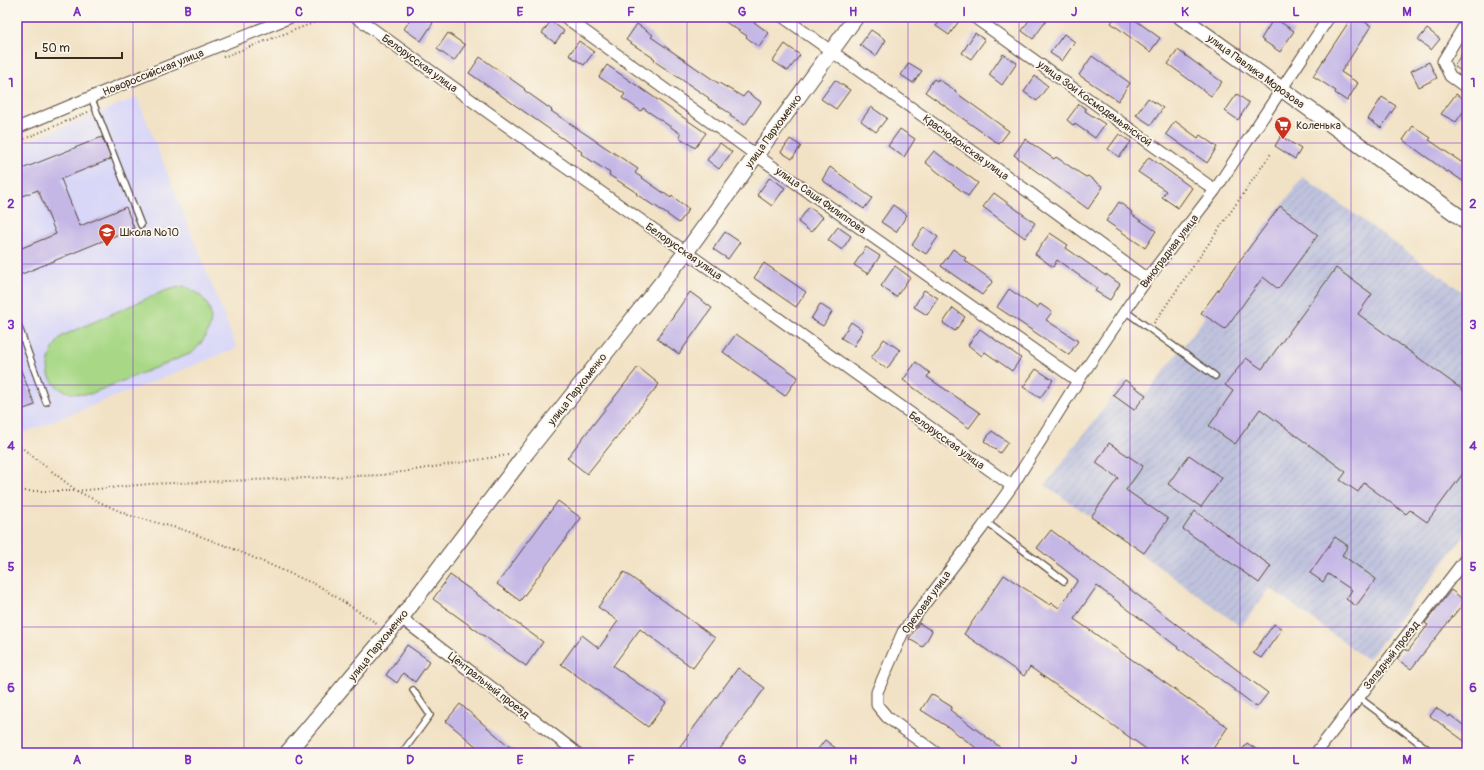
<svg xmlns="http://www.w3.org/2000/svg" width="1484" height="770" font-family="Pangolin,sans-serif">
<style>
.built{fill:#d8d7f8}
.industrial{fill:url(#industrial-furrows)}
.grass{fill:#a8d886;stroke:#728152}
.building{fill:#c4b7e6}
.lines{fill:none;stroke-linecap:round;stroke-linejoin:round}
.lane-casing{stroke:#564637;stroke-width:8}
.street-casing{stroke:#564637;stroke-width:13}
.secondary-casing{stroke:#564637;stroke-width:17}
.path{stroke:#564637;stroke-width:2;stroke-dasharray:1 3;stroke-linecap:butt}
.lane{stroke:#fff;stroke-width:5.5}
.street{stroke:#fff;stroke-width:11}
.secondary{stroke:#fff;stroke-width:15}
.grid{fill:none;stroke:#7b2cbf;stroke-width:1;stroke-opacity:0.55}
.labels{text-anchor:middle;stroke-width:3.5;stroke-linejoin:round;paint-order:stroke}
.street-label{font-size:11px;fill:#3b2a1e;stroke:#fbf7ec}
.poi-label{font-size:11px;fill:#3b2a1e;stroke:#fbf7ec;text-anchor:start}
.neatline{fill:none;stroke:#7b2cbf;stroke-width:1.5}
.grid-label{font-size:13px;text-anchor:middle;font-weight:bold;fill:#7b2cbf}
</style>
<defs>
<pattern id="industrial-furrows" width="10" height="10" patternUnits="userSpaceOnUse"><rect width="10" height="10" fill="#bfc2dd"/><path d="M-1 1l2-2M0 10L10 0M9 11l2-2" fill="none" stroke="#a5a7bd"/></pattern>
</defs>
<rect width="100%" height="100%" fill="#fbf7ec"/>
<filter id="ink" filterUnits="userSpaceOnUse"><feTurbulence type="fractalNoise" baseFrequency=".025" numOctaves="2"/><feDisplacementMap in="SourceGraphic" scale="8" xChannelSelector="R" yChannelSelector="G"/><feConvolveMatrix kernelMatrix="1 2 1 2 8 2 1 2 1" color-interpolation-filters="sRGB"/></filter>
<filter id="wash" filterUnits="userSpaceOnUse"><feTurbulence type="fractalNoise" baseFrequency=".012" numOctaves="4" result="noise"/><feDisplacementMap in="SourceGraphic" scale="16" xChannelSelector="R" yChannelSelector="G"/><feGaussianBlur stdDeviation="0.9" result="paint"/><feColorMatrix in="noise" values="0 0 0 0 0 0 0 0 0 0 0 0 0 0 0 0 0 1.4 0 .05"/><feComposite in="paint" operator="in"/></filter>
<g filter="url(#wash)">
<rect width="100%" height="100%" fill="#f2e2c5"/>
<path class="built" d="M 137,97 L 237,348 L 24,433 L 17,415 L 17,146 Z"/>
<path class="industrial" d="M 1303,177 L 1467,295 L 1467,532 L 1368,660 L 1270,588 L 1241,627 L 1091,517 L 1045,485 L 1125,380 L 1146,395 L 1206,316 L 1201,313 Z"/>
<path class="grass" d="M 183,286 C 188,288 193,290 197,293 C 221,312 210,336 192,353 L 90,394 C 49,397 35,368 62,336 L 164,291 Z"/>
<g id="blocks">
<path class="building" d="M 412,17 L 424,17 L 433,23 L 421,41 L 404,29 Z
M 718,17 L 747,17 L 769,33 L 759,47 L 746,37 L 747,36 Z
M 943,17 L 953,17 L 959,21 L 949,35 L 936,26 Z
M 1031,17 L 1041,17 L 1046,21 L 1033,39 L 1022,31 Z
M 1115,17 L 1131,17 L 1160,38 L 1150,52 L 1111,23 Z
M 1352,17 L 1357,17 L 1371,26 L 1341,72 L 1358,83 L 1347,101 L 1335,93 L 1336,91 L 1313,76 Z
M 1274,18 L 1294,31 L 1280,52 L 1261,39 Z
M 551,21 L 564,31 L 555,43 L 542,33 Z
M 637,24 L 653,35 L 651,37 L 718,83 L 719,83 L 743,97 L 747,92 L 761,102 L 745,125 L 730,116 L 731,114 L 708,99 L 709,98 L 654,61 L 655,59 L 626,40 Z
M 1427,29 L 1440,39 L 1431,50 L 1418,40 Z
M 871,30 L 886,40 L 876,56 L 860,45 Z
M 448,33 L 465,45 L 454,61 L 437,49 Z
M 975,33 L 985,40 L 971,59 L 962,53 Z
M 1064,34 L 1075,42 L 1062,61 L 1050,53 Z
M 579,41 L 594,52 L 584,65 L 569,55 Z
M 785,44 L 800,55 L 788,71 L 773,61 Z
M 1467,46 L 1467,75 L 1454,66 Z
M 1178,50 L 1222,82 L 1211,96 L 1168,64 Z
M 1003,54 L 1017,63 L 1002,85 L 989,75 Z
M 1092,56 L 1130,83 L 1118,101 L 1079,75 Z
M 480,57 L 525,89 L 524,90 L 552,110 L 551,111 L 638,169 L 635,173 L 671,198 L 672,196 L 689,209 L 679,223 L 654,205 L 654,206 L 636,194 L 637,193 L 609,175 L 610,173 L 581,154 L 582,152 L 469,73 Z
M 1429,62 L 1437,78 L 1419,87 L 1411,71 Z
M 909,63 L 922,71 L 913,83 L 901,75 Z
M 607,65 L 706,133 L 695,148 L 679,137 L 681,134 L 643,108 L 641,111 L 622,98 L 625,94 L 599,77 Z
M 1035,76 L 1048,86 L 1037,101 L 1024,92 Z
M 934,79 L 937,81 L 938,79 L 956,91 L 955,92 L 1009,131 L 999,144 L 925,92 Z
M 835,80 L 850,90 L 836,109 L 821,99 Z
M 1237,94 L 1249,103 L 1238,120 L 1225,111 Z
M 1456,94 L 1467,102 L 1467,106 L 1456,122 L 1441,114 Z
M 1382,97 L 1396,106 L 1381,128 L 1368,119 Z
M 1148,98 L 1163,108 L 1151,125 L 1136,115 Z
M 1079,104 L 1086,109 L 1085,111 L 1105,124 L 1095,138 L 1075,124 L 1074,126 L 1067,120 Z
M 871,107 L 887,118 L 876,132 L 861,121 Z
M 1175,121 L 1198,138 L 1200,135 L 1217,147 L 1207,163 L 1166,134 Z
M 1413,126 L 1431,138 L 1429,140 L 1467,166 L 1467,184 L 1448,171 L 1447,172 L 1403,140 Z
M 900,129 L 915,139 L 904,157 L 888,146 Z
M 1119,134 L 1131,142 L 1119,157 L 1108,149 Z
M 1281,136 L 1301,149 L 1295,159 L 1275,146 Z
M 102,137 L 111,159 L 61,179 L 80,226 L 126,207 L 134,228 L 17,276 L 17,250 L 56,234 L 38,190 L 17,198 L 17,171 Z
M 790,139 L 801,146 L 792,159 L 781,152 Z
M 1025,139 L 1054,159 L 1056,157 L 1081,174 L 1086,177 L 1088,176 L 1103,187 L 1088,209 L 1014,155 Z
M 720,143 L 732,152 L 719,169 L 707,160 Z
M 934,151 L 978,183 L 968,196 L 925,162 Z
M 1149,157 L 1192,188 L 1178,208 L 1162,197 L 1166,191 L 1138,172 Z
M 830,167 L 872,198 L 864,209 L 822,180 Z
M 770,177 L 785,188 L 772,206 L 757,195 Z
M 994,193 L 1035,223 L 1025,238 L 983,207 Z
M 1119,202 L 1132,212 L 1131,214 L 1156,231 L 1145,248 L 1106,221 Z
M 893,205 L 907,215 L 896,232 L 881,222 Z
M 1280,206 L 1318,235 L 1278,289 L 1263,277 L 1225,329 L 1201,313 Z
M 809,207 L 823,217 L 811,232 L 798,222 Z
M 838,227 L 851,236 L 842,250 L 828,240 Z
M 924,227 L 938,237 L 926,254 L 912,245 Z
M 725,232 L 740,242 L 728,259 L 713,249 Z
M 1050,233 L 1068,245 L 1066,248 L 1106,276 L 1106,274 L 1120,284 L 1110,300 L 1095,291 L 1097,288 L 1057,260 L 1053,267 L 1035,254 Z
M 866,247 L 880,256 L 868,274 L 854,265 Z
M 953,249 L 966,258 L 964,260 L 993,281 L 982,295 L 941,266 Z
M 764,263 L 806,292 L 796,307 L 754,278 Z
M 895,266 L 910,277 L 896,297 L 881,286 Z
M 1336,268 L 1372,294 L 1358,314 L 1467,393 L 1467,468 L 1427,522 L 1410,510 L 1406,514 L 1364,483 L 1358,492 L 1340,480 L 1346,472 L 1260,409 L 1235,444 L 1209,426 L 1233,391 L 1225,385 L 1246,358 L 1262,369 Z
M 1009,289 L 1037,308 L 1040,304 L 1052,312 L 1046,320 L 1078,341 L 1069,355 L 997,307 Z
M 924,290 L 938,298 L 927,315 L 914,307 Z
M 690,292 L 712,308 L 679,354 L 657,339 Z
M 820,304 L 832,312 L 823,326 L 811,319 Z
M 953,308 L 965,317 L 955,331 L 943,323 Z
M 851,322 L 863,330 L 854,346 L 841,338 Z
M 980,329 L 1021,358 L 1012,371 L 985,352 L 982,356 L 968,345 Z
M 736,334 L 798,377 L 785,396 L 723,352 Z
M 884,339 L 900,350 L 887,369 L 871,358 Z
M 916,362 L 930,373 L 927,377 L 980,413 L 969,428 L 903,380 Z
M 18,363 L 35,405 L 21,410 L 17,401 Z
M 638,367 L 659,384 L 587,474 L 567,458 Z
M 1036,369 L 1053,380 L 1040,398 L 1023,387 Z
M 1125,380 L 1146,395 L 1134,410 L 1113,395 Z
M 992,431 L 1008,442 L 1000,453 L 984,441 Z
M 1109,443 L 1143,466 L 1126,490 L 1168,519 L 1144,553 L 1091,517 L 1118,478 L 1096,463 Z
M 1189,455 L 1222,478 L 1201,507 L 1168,484 Z
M 558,501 L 581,518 L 520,601 L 497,584 Z
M 1195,511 L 1271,566 L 1259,583 L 1183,529 Z
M 1051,530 L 1268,693 L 1257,707 L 1097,586 L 1074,619 L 1228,727 L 1210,753 L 1152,753 L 1030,667 L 1024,676 L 964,634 L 1004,575 L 1050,605 L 1052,603 L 1059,608 L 1078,580 L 1037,548 Z
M 1335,537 L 1348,546 L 1342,555 L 1376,579 L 1356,606 L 1346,599 L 1352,590 L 1328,574 L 1323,582 L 1310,573 Z
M 624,572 L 715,638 L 693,668 L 640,629 L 613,666 L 666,703 L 648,727 L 561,664 L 582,635 L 599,648 L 618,621 L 598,607 Z
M 450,575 L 543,642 L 526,666 L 433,599 Z
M 1451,590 L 1465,601 L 1411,669 L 1397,659 L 1405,649 L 1408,651 L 1428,625 L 1425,623 Z
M 919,623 L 932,631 L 923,647 L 909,639 Z
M 1274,624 L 1282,629 L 1261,658 L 1253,653 Z
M 407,645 L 430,661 L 415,682 L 403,673 L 397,683 L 386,675 Z
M 738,668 L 765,688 L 717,753 L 675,753 Z
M 931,694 L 952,707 L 950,710 L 1008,753 L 983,753 L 948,727 L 921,710 Z
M 460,704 L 517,753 L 484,753 L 446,721 Z
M 1436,708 L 1449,717 L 1450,715 L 1467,728 L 1467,743 L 1430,716 Z
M 825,740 L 842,753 L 815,753 Z
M 1247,743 L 1262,753 L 1240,753 Z"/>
</g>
</g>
<g filter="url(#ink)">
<use href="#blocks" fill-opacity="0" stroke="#564637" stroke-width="1"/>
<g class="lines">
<g class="lane-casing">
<path id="lane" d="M 91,97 L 141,225
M 1125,311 L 1215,376
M 17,322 L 46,402
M 986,522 L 1064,581
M 1358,697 L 1433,753
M 402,753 L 430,715 L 413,690"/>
</g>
<g class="street-casing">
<path id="street" d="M 356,17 L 514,131 L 686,252 L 1012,486
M 565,17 L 756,155 L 1078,381
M 783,17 L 985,160 L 1147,279
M 974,17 L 1215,190
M 1467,21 L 1443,61 L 1450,76 L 1467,88
M 17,128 L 91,97 L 291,17
M 401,618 L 577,753
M 936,753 L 887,717 L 877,705 L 877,692 L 903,632 L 982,528 L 1012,486 L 1078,381 L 1125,311 L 1147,279 L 1215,190 L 1329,17
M 1316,753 L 1467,557"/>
</g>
<g class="secondary-casing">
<path id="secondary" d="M 1181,17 L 1467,222
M 287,753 L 401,618 L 527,452 L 686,252 L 856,17"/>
</g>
<path class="path" d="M 17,36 L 22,17
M 223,57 L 329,17
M 17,142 L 88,112
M 1154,323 L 1272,152
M 17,444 L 77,491 L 95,500 L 128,515 L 184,530 L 229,547 L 319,586 L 378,624
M 17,491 L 77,491 L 149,484 L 383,475 L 508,455"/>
<use href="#lane" class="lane"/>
<use href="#street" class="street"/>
<use href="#secondary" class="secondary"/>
</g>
</g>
<path class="grid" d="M 133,17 L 133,753M 244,17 L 244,753M 354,17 L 354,753M 465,17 L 465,753M 576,17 L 576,753M 687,17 L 687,753M 797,17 L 797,753M 908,17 L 908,753M 1019,17 L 1019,753M 1130,17 L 1130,753M 1240,17 L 1240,753M 1351,17 L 1351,753M 17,143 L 1467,143M 17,264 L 1467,264M 17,385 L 1467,385M 17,506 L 1467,506M 17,627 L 1467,627"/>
<defs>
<g id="supermarket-pin" transform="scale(0.9)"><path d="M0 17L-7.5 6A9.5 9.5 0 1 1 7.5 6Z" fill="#c8321e" stroke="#fbf7ec"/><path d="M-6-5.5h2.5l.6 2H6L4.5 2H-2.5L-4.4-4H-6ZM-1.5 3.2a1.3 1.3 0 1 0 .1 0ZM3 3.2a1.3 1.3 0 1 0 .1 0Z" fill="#fff"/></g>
<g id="school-pin" transform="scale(0.9)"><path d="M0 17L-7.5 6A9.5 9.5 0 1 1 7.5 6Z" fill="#c8321e" stroke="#fbf7ec"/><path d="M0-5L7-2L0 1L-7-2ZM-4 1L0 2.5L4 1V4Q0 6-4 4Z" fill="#fff"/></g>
</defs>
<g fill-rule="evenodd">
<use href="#supermarket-pin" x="1283" y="125"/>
<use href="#school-pin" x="107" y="232"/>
</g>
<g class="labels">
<g class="street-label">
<text transform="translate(420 63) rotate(36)" y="4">Белорусская улица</text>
<text transform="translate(1256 71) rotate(36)" y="4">улица Павлика Морозова</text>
<text transform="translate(153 72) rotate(-22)" y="4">Новороссийская улица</text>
<text transform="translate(1095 103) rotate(36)" y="4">улица Зои Космодемьянской</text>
<text transform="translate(773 131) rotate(-54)" y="4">улица Пархоменко</text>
<text transform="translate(966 147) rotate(36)" y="4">Краснодонская улица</text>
<text transform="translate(821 200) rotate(35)" y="4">улица Саши Филиппова</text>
<text transform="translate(684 251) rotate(35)" y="4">Белорусская улица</text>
<text transform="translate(1169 251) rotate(-53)" y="4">Виноградная улица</text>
<text transform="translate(577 389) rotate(-52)" y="4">улица Пархоменко</text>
<text transform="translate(947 440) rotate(36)" y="4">Белорусская улица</text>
<text transform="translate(926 602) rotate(-54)" y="4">Ореховая улица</text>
<text transform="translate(378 645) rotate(-51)" y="4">улица Пархоменко</text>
<text transform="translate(1391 655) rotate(-52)" y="4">Западный проезд</text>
<text transform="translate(489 685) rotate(38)" y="4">Центральный проезд</text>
</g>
<g class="poi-label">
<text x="1296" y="129">Коленька</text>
<text x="120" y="236">Школа №10</text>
</g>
</g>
<rect width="1484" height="770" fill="none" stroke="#fbf7ec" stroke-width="44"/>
<path d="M36 52v6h86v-6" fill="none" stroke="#3b2a1e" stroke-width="2"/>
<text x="42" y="52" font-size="12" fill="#3b2a1e" stroke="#fbf7ec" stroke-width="3" paint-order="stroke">50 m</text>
<rect x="22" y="22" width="1440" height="726" class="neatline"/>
<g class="grid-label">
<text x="77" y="16">A</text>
<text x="188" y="16">B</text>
<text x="299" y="16">C</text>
<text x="410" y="16">D</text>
<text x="520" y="16">E</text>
<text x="631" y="16">F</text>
<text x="742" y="16">G</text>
<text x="853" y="16">H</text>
<text x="964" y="16">I</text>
<text x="1074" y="16">J</text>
<text x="1185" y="16">K</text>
<text x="1296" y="16">L</text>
<text x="1407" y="16">M</text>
<text x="11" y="87">1</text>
<text x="1473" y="87">1</text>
<text x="11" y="208">2</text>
<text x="1473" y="208">2</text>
<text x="11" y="329">3</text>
<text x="1473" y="329">3</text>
<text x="11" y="450">4</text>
<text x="1473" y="450">4</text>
<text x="11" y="571">5</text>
<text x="1473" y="571">5</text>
<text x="11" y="692">6</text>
<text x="1473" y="692">6</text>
<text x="77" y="764">A</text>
<text x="188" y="764">B</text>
<text x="299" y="764">C</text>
<text x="410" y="764">D</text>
<text x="520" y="764">E</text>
<text x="631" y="764">F</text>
<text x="742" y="764">G</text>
<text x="853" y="764">H</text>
<text x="964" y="764">I</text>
<text x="1074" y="764">J</text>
<text x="1185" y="764">K</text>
<text x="1296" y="764">L</text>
<text x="1407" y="764">M</text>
</g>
</svg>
